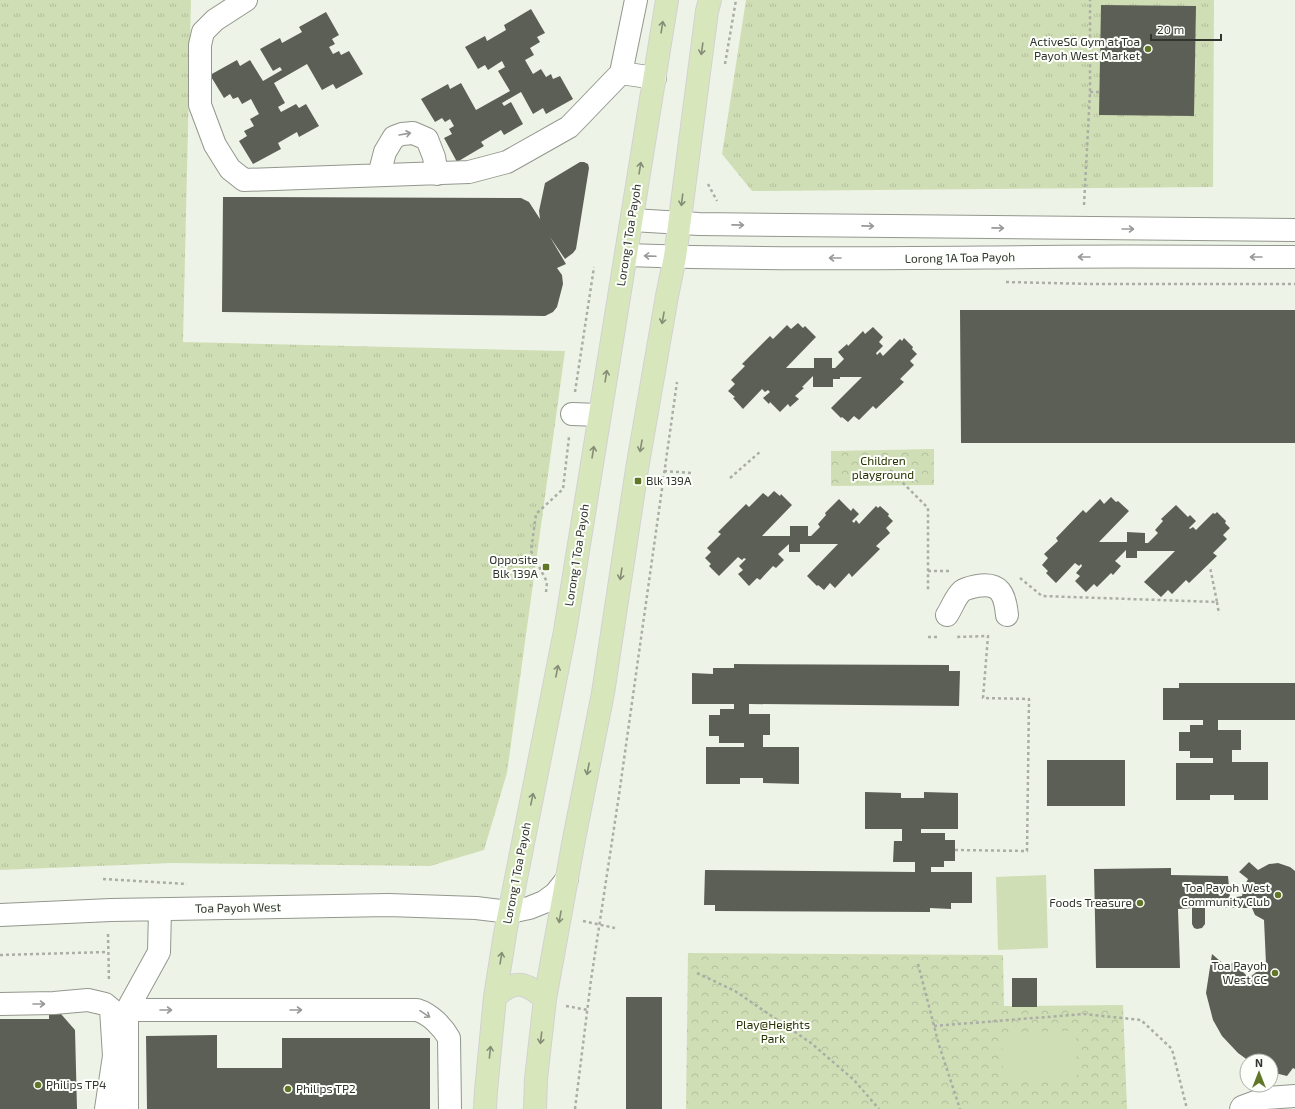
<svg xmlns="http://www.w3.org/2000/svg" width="1295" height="1109" font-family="'Exo 2',sans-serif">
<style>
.grass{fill:url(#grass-tufts)}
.forest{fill:url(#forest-crowns)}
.pitch{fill:#d0deb5}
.building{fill:#5c5f55}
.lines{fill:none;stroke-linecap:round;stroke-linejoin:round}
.minor-casing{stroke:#93978d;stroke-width:24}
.major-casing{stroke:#d2d2d1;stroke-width:24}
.path{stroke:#aaaea5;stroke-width:2.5;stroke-dasharray:3 3;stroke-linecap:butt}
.minor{stroke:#fff;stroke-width:22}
.major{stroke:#d8e6bc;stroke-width:22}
.oneway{stroke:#858d76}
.oneway2{stroke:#989a97}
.poi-dot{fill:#617728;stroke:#fdfffa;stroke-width:1.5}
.labels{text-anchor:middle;stroke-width:4;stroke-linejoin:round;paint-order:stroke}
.poi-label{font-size:12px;fill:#32342f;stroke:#fdfffa;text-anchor:end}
.street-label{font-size:12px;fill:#32342f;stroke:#fdfffa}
.park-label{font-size:12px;fill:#253100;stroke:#fdfffa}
</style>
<defs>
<pattern id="grass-tufts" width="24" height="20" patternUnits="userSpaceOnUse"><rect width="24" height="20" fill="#d0deb5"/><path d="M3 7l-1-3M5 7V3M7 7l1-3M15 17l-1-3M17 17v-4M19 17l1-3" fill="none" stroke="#b3bf9c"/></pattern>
<pattern id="forest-crowns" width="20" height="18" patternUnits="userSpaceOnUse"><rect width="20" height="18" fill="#d0deb5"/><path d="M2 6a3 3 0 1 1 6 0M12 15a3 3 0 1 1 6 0" fill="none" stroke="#b3bf9c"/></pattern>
</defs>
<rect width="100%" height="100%" fill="#eef3e7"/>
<path class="grass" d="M 0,0 L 191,0 L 183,342 L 565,351 L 507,773 L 484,850 L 430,866 L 172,863 L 0,870 Z
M 746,0 L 1214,0 L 1213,187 L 752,191 L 722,154 Z"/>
<path class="forest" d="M 934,449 L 934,485 L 831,486 L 831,451 Z
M 688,953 L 1003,955 L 1004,1006 L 1123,1005 L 1127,1109 L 686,1109 Z"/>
<path class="pitch" d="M 1046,875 L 1048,948 L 998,950 L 996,877 Z
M 1076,1031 L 1077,1080 L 1003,1081 L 1002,1032 Z"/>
<path class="building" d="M 1101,5 L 1196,6 L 1194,116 L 1099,115 Z
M 531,9 L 545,33 L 537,37 L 540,42 L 530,48 L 534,55 L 525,60 L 533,74 L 541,69 L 546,77 L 551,74 L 553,79 L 560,76 L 573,99 L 546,114 L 543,108 L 533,114 L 521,92 L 502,103 L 504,106 L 511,102 L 523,124 L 504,135 L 501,130 L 481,142 L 484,146 L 457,162 L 444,138 L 452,134 L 449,129 L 454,126 L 450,119 L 445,122 L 442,118 L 435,122 L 421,99 L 448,84 L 450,89 L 461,83 L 476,110 L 510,91 L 498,71 L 505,67 L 502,61 L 488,70 L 485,65 L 478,69 L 465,47 L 485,36 L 487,41 L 506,30 L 504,25 Z
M 326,12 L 339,35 L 332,39 L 335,44 L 329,47 L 333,54 L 339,51 L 341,55 L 349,51 L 363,74 L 336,89 L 333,84 L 322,90 L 307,64 L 274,83 L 285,103 L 278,107 L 281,112 L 296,104 L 299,108 L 306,104 L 319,126 L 299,137 L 297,132 L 278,143 L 281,149 L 253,164 L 239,141 L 247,136 L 244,131 L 254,126 L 250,119 L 259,114 L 251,99 L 242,104 L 238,97 L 233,99 L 230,94 L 224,98 L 210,75 L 237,60 L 240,66 L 250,60 L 263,81 L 282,70 L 280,67 L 273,71 L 260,49 L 280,38 L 282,43 L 302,32 L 299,27 Z
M 580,162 L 584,162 L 588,164 L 589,168 L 576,249 L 573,253 L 565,259 L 550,237 L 566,264 L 557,268 L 562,275 L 563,284 L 557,307 L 553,312 L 545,316 L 222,312 L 223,197 L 521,198 L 529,202 L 540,219 L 539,211 L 545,183 Z
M 960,310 L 1295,310 L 1295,443 L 961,443 Z
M 798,323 L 803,328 L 805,326 L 816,337 L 786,368 L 814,368 L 814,358 L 832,358 L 832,368 L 835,368 L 844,359 L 838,352 L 847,344 L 848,346 L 863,331 L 865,334 L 873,327 L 883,337 L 879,342 L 883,346 L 876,353 L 877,355 L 880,352 L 883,356 L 900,339 L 902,341 L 904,338 L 913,347 L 912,349 L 917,354 L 910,361 L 914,365 L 900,379 L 904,382 L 876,409 L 873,406 L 859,420 L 854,416 L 848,422 L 842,417 L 841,418 L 831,408 L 862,377 L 840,377 L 840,379 L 833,379 L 833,387 L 813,387 L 813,376 L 802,387 L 804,388 L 795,396 L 799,399 L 790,407 L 788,404 L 780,412 L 770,402 L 769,404 L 763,398 L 770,392 L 768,390 L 765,392 L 762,389 L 743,409 L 733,398 L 735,397 L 728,391 L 735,384 L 731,380 L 745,366 L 742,364 L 770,336 L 773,339 L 787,325 L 791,329 Z
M 774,491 L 780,496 L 781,494 L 792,505 L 762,536 L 790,536 L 790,526 L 808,526 L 808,536 L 811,536 L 820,527 L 818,524 L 826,515 L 825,513 L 839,499 L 851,511 L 853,508 L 859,514 L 852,521 L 854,523 L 856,520 L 859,524 L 876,506 L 878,508 L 880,506 L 889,514 L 888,516 L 893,521 L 886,528 L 890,533 L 876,546 L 880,549 L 852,577 L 849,573 L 835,588 L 830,583 L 824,590 L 818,585 L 817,586 L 807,576 L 838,544 L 800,544 L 800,552 L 789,552 L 789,544 L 778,554 L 784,560 L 776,568 L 773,566 L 760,580 L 757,578 L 749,586 L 738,574 L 743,570 L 739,566 L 746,559 L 744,558 L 742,560 L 738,557 L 719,576 L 709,566 L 711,564 L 705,558 L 711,552 L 707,548 L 721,534 L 718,532 L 746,504 L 749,507 L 763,493 L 768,497 Z
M 1111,497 L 1116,502 L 1118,501 L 1129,511 L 1099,542 L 1127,542 L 1127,532 L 1145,533 L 1145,543 L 1148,543 L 1158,533 L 1155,530 L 1163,521 L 1161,519 L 1176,505 L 1188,517 L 1190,515 L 1196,521 L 1189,528 L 1190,529 L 1193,527 L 1196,530 L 1213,513 L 1215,514 L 1217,512 L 1226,521 L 1225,523 L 1230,528 L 1223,535 L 1227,539 L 1213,553 L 1217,556 L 1189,583 L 1186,580 L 1172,594 L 1168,590 L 1161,597 L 1144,582 L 1175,551 L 1137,551 L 1137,558 L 1126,558 L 1126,550 L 1115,561 L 1121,566 L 1113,575 L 1111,573 L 1097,587 L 1094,584 L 1086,592 L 1075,581 L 1080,576 L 1076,573 L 1082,566 L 1081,564 L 1079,566 L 1075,563 L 1056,583 L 1046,573 L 1048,571 L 1042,565 L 1048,558 L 1044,554 L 1058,541 L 1056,538 L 1083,510 L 1086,513 L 1100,499 L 1104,504 Z
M 734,664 L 949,665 L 949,671 L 960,671 L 959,706 L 749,704 L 749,714 L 770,714 L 770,735 L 763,735 L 763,747 L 799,747 L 799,784 L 763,783 L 763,778 L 740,778 L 740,784 L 706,784 L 706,747 L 744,747 L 744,743 L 719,743 L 719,736 L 709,736 L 709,715 L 720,715 L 720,709 L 734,709 L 734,704 L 692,704 L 692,673 L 713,674 L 713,668 L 734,668 Z
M 1179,683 L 1295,683 L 1295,720 L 1218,720 L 1218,730 L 1241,730 L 1241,750 L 1232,750 L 1232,762 L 1268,762 L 1268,800 L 1234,800 L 1234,795 L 1210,795 L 1210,800 L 1176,800 L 1176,763 L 1213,763 L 1213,758 L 1190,758 L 1190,751 L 1179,751 L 1179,732 L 1190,732 L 1190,725 L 1203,725 L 1203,720 L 1163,720 L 1163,688 L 1179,688 Z
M 1047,760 L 1125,760 L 1125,806 L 1047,806 Z
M 865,792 L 901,793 L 901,798 L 924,798 L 924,792 L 958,793 L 958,829 L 921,829 L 921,833 L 945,833 L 945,840 L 955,840 L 955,861 L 944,861 L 944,867 L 931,867 L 931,872 L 972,872 L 972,903 L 951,903 L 951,909 L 930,908 L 930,912 L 715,911 L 715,905 L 704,905 L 705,870 L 915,872 L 915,862 L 893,862 L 894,841 L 902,841 L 902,829 L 865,829 Z
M 1249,862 L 1258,870 L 1269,864 L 1278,863 L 1290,867 L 1295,871 L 1295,1069 L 1293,1068 L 1287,1076 L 1271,1072 L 1271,1061 L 1249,1061 L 1238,1053 L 1222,1036 L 1213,1020 L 1206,993 L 1212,954 L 1228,968 L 1233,962 L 1249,978 L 1266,964 L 1264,920 L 1255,915 L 1252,908 L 1205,908 L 1205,924 L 1202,928 L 1197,929 L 1194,928 L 1192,924 L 1192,908 L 1178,909 L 1180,968 L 1096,968 L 1094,869 L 1171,868 L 1171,875 L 1228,876 L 1230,898 L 1242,896 L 1244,887 L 1248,879 L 1239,872 Z
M 1012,978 L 1037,978 L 1037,1007 L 1012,1007 Z
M 626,997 L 662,997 L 662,1109 L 626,1109 Z
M 49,1014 L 61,1014 L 75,1030 L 77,1109 L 0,1109 L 0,1019 L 49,1019 Z
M 217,1035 L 217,1068 L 282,1068 L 282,1038 L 430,1038 L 430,1109 L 147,1109 L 146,1036 Z"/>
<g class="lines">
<g class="minor-casing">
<path id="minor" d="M 246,0 L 215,20 L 203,32 L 200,45 L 200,105 L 215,145 L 230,169 L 244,180 L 469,172 L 507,162 L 569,127 L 621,73 L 636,0
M 621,73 L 655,78
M 379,175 L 385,152 L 394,137 L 402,134 L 413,133 L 427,139 L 434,157 L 437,174
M 632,220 L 699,224 L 1295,230
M 626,255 C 763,260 899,258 1036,257 C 1122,256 1209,257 1295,257
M 572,414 L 599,415
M 947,615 C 952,608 955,597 962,591 C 966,588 972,587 977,586 C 1000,582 1005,594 1007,615
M 0,915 L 111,910 L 388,905 L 476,908 L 510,912 L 529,908 L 544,902 L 555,894 L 567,879
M 0,1004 L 54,1003 L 88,1000 L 105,1004 L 111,1009 L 114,1056 L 106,1109
M 127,1010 L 417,1010 C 430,1014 442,1026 449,1038 L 450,1109
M 127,1109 L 127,1010 L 159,952 L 160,910
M 1241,1109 L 1242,1107 L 1266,1098 L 1295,1096"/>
</g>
<g class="major-casing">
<path id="major" d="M 495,997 C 515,978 527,983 545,999
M 485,1109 L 486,1091 L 495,997 L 505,934 L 565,631 L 667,0
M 535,1109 L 536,1079 L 545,999 L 574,839 L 603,693 L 637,469 L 667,296 L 675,257 L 707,11 L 710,0"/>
</g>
<path class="path" d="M 725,64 L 736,0
M 1090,92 L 1100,92
M 708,184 L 717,201
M 1084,205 L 1090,92 L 1090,0
M 1006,282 L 1092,284 L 1295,284
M 575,392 L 594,267
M 890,470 L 928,508 L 928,591
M 664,471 L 691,473
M 730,478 L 761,451
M 928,571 L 950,571
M 1020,578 L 1042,596 L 1217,602 L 1210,567
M 546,592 L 547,582 L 531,551 L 536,514 L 563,489 L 569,437
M 1217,602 L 1219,614
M 928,637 L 939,637
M 955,850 L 1027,851 L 1029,699 L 983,698 L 988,636 L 956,637
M 103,879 L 187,884
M 583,921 L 615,928
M 108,934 L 109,982
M 0,955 L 108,952
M 918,964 L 939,1045 L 960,1109
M 697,973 L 735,991 L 811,1043 L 854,1080 L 879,1109
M 566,1006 L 588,1010
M 934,1026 L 1084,1014 L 1141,1020 L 1172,1049 L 1187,1109
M 575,1109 L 591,980 L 619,795 L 677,382"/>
<use href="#minor" class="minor"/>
<use href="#major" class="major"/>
</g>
<defs><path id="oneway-shaft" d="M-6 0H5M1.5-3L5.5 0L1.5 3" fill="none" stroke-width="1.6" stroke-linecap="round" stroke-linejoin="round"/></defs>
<g class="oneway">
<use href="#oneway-shaft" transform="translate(662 27) rotate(-81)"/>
<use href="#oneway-shaft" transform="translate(702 49) rotate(98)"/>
<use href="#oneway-shaft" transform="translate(640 168) rotate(-81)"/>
<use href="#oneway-shaft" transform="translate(682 200) rotate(97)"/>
<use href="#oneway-shaft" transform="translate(663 318) rotate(100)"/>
<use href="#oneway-shaft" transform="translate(606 376) rotate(-81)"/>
<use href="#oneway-shaft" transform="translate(641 446) rotate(100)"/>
<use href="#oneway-shaft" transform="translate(593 452) rotate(-81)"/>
<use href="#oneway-shaft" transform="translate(621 574) rotate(99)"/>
<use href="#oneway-shaft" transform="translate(557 671) rotate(-79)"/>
<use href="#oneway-shaft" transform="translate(588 769) rotate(101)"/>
<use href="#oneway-shaft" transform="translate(532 799) rotate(-78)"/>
<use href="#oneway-shaft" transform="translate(560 917) rotate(100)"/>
<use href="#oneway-shaft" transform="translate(501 958) rotate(-81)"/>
<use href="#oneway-shaft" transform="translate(541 1038) rotate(97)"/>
<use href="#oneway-shaft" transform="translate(490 1052) rotate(-84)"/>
</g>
<g class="oneway2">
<use href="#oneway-shaft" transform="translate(405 134) rotate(-10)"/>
<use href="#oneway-shaft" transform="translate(738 225) rotate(1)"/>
<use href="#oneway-shaft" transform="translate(868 226) rotate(1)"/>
<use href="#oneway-shaft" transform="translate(998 228) rotate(1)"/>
<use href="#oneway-shaft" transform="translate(1128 229)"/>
<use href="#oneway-shaft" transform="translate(650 256) rotate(-178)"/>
<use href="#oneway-shaft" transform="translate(1084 257) rotate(-180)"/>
<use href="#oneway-shaft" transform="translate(1256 257) rotate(-180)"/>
<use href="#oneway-shaft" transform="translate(835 258) rotate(-180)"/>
<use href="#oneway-shaft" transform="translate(39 1004)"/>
<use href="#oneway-shaft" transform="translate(166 1010)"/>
<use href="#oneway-shaft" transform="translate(296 1010)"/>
<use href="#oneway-shaft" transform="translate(425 1014) rotate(34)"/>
</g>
<g class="poi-dot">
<circle cx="1148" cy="49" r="4"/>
<rect x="634" y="477" width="8" height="8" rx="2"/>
<rect x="542" y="563" width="8" height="8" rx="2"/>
<circle cx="1278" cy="895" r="4"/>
<circle cx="1140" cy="903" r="4"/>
<circle cx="1275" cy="973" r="4"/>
<circle cx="38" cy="1085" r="4"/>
<circle cx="288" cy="1089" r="4"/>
</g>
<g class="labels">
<g class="poi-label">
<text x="1140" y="46">ActiveSG Gym at Toa<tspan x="1140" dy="14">Payoh West Market</tspan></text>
<text x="646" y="485" text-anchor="start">Blk 139A</text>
<text x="538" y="564">Opposite<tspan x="538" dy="14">Blk 139A</tspan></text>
<text x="1270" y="892">Toa Payoh West<tspan x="1270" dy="14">Community Club</tspan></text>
<text x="1132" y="907">Foods Treasure</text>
<text x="1267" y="970">Toa Payoh<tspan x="1267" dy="14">West CC</tspan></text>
<text x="46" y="1089" text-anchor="start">Philips TP4</text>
<text x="296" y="1093" text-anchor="start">Philips TP2</text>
</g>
<g class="street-label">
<text transform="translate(629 235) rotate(-81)" y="4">Lorong 1 Toa Payoh</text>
<text transform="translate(960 258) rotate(-1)" y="4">Lorong 1A Toa Payoh</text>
<text transform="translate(577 555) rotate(-81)" y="4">Lorong 1 Toa Payoh</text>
<text transform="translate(517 873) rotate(-79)" y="4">Lorong 1 Toa Payoh</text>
<text transform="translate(238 908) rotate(-1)" y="4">Toa Payoh West</text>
</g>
<g class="park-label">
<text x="883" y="465">Children<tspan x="883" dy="14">playground</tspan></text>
<text x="773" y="1029">Play@Heights<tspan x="773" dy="14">Park</tspan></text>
</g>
</g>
<g transform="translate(1259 1073)"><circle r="19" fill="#fdfffa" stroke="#acaea9"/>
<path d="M0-3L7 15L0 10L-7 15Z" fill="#617728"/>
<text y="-6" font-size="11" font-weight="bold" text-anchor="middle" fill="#32342f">N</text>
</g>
<path d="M1151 34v6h70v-6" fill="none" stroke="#32342f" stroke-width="2"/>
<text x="1157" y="34" font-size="12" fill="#32342f" stroke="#fdfffa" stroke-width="3" paint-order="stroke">20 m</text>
</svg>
